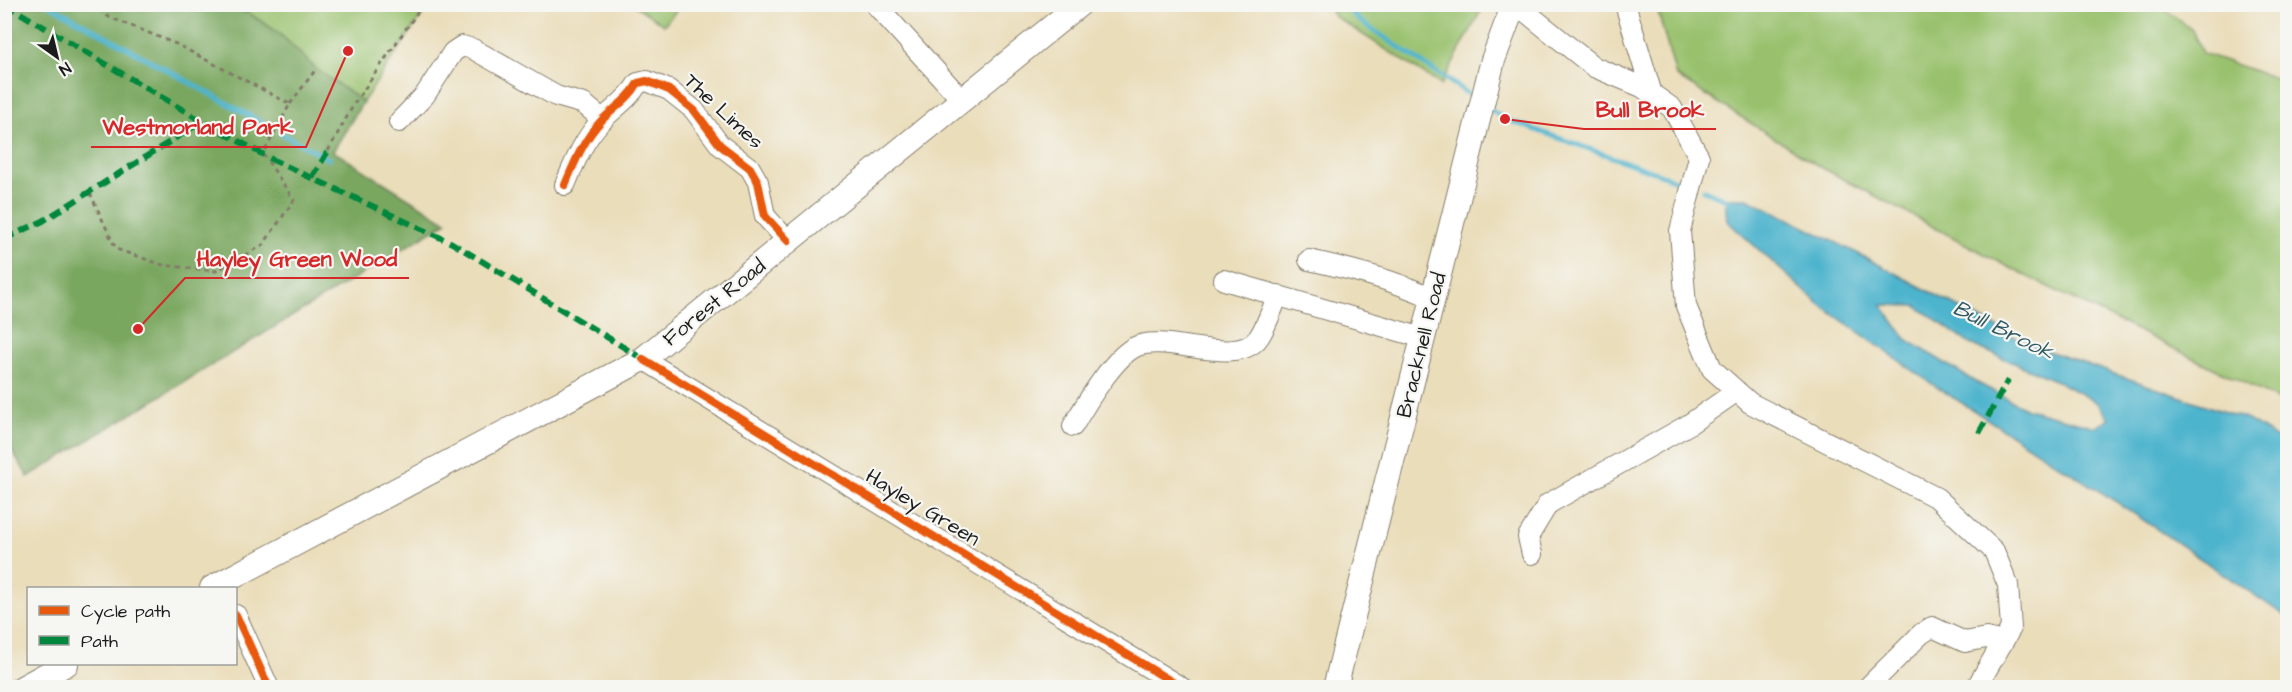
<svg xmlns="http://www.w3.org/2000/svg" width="2292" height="692" font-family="'Architects Daughter',sans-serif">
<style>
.green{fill:#99c16d;stroke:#5a6e44;stroke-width:1.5}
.forest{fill:#7aa760;stroke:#4b623e;stroke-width:1.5}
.water{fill:#4eb4cd;stroke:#356874;stroke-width:1.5;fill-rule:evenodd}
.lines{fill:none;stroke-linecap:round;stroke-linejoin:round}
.stream{stroke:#4eb4cd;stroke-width:5}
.minor-casing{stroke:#837c6b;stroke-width:22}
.major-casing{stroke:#837c6b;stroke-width:26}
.path{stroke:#837c6b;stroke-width:3;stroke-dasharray:4.5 4.5;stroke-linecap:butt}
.minor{stroke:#fff;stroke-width:20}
.major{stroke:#fff;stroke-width:24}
.quiet{stroke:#00873e;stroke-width:6;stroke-dasharray:12 6;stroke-linecap:butt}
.cycleway-casing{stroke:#f6f6f2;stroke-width:11}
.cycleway{stroke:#e8590c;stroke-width:8}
.labels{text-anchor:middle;stroke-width:4.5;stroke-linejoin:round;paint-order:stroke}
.street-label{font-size:21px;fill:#1c1c1c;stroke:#f6f6f2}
.water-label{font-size:22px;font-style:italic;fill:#305963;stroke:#f6f6f2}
.leader{fill:none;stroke:#d62828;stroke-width:2}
.callout-dot{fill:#d62828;stroke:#f6f6f2;stroke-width:2}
.callout-label{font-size:22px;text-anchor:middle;font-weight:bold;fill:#d62828;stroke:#f6f6f2;stroke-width:4.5;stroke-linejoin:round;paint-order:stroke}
</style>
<rect width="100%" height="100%" fill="#f6f6f2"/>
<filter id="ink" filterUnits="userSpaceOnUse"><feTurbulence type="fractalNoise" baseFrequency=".0167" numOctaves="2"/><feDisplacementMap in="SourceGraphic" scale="12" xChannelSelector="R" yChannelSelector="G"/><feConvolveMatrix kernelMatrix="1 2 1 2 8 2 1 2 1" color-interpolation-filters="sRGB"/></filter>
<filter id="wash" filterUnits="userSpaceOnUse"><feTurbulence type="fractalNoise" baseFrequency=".008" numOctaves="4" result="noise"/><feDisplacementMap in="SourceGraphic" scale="24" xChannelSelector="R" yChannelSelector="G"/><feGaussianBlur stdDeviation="1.35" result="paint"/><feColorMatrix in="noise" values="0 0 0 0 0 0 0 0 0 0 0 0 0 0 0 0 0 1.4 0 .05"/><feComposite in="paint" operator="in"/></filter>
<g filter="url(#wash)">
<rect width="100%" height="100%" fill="#eaddba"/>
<path class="green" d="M 219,5 L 429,5 L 363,102 L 316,69 L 279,33 L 250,14 Z
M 634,5 L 681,5 L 664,25 Z
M 1327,5 L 1484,5 L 1441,85 L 1334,16 Z
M 1656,5 L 2160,5 L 2192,30 L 2202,53 L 2287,82 L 2287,404 L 2022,274 L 1817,165 L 1676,76 Z"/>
<path class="forest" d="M 219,4 L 250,14 L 279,33 L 316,69 L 363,102 L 333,151 L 447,222 L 28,477 L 4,437 L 5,5 Z"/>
<path class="water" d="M 1725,198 L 1747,198 L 1857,253 L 2028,344 L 2248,420 L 2287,444 L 2287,617 L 2118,503 L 1932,384 L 1819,304 L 1727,221 ZM 1882,305 L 1916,306 L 1970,344 L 2059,382 L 2096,402 L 2109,418 L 2096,427 L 2027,409 L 1972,380 L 1906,339 Z"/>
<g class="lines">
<path class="stream" d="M 48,4 L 270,127
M 1343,4 L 1360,21 L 1476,99
M 1488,108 L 1505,119 L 1679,181
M 280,133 L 329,159
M 1704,190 L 1730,201"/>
</g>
</g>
<g filter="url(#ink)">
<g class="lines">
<g class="minor-casing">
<path id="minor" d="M 875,4 L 962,100
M 1516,4 L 1594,67 L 1642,87 L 1672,108 L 1699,157 L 1680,231 L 1686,306 L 1712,369 L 1750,403 L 1937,498 L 1994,551 L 2008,585 L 2011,628 L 1976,688
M 1625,4 L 1652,94
M 399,122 L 425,95 L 453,52 L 462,46 L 473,49 L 556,96 L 584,104 L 603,120
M 565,185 C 575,161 584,139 602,120 C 615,107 629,99 638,83 L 647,81 L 669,90 L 694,110 L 720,145 L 750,168 L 758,182 L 765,216 L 788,241
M 1309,260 C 1354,270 1390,279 1433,298
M 1224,280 L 1423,338
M 643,359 L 1182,688
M 1073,426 C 1085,405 1114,357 1135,347 C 1165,332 1238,369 1259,337 C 1267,325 1272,309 1278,295
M 1532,554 L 1528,537 L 1548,504 L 1688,425 L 1737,391
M 236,615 L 269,688
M 1867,688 L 1921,634 L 1932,627 L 1965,642 L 1986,638 L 2003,642"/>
</g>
<g class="major-casing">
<path id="major" d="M 212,588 L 643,359 L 1080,4
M 22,688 L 66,664
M 1335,688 L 1493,60 L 1514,4"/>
</g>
<path class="path" d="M 645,4 L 656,7 L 661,4
M 290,104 L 316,69
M 328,151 L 354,104 L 423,4
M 90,193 L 116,249 L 163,265 L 216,271 L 263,245 L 294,200 L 263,154 L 290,104 L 176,44 L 109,17 L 93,4"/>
<use href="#minor" class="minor"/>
<use href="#major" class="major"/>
<path class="quiet" d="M 5,4 L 195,117 L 273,160 L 452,243 L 643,359
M 312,178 L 328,151
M 4,239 L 43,221 L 203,121
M 1979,433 L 2008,380"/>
<g class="cycleway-casing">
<path id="cycleway" d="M 565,185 C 575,161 584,139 602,120 C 615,107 629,99 638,83 L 647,81 L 669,90 L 694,110 L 720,145 L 750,168 L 758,182 L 765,216 L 788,241
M 643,359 L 1182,688
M 236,615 L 269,688"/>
</g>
<use href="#cycleway" class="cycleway"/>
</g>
</g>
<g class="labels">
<g class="street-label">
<text transform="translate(724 111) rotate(43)" y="7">The Limes</text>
<text transform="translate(714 302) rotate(-39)" y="7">Forest Road</text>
<text transform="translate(1421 345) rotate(-76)" y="7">Bracknell Road</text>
<text transform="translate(923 507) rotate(31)" y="7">Hayley Green</text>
</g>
<g class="water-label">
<text transform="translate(2004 329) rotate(26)" y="8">Bull Brook</text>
</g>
</g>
<path class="leader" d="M1505 119L1584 129H1716M348 51L306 147H91M138 329L185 278H409"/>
<g class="callout-dot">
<circle cx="1505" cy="119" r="6"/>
<circle cx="348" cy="51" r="6"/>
<circle cx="138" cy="329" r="6"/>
</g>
<g class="callout-label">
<text x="1650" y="117">Bull Brook</text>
<text x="198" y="134">Westmorland Park</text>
<text x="297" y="266">Hayley Green Wood</text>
</g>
<rect width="2292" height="692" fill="none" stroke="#f6f6f2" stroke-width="24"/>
<rect x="27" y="587" width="210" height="78" fill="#f6f6f2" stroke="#9f9f9c" stroke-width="1.5"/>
<rect x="39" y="606" width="30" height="9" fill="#e8590c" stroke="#9f9f9c" stroke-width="1.5"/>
<text x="81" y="617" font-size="18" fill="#1c1c1c">Cycle path</text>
<rect x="39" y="636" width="30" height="9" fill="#00873e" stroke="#9f9f9c" stroke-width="1.5"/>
<text x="81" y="647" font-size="18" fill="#1c1c1c">Path</text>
<g transform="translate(57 57) rotate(146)" stroke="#f6f6f2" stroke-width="4.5" paint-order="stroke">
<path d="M0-4.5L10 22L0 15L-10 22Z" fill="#1c1c1c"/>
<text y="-9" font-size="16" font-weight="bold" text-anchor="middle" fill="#1c1c1c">N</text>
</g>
</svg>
